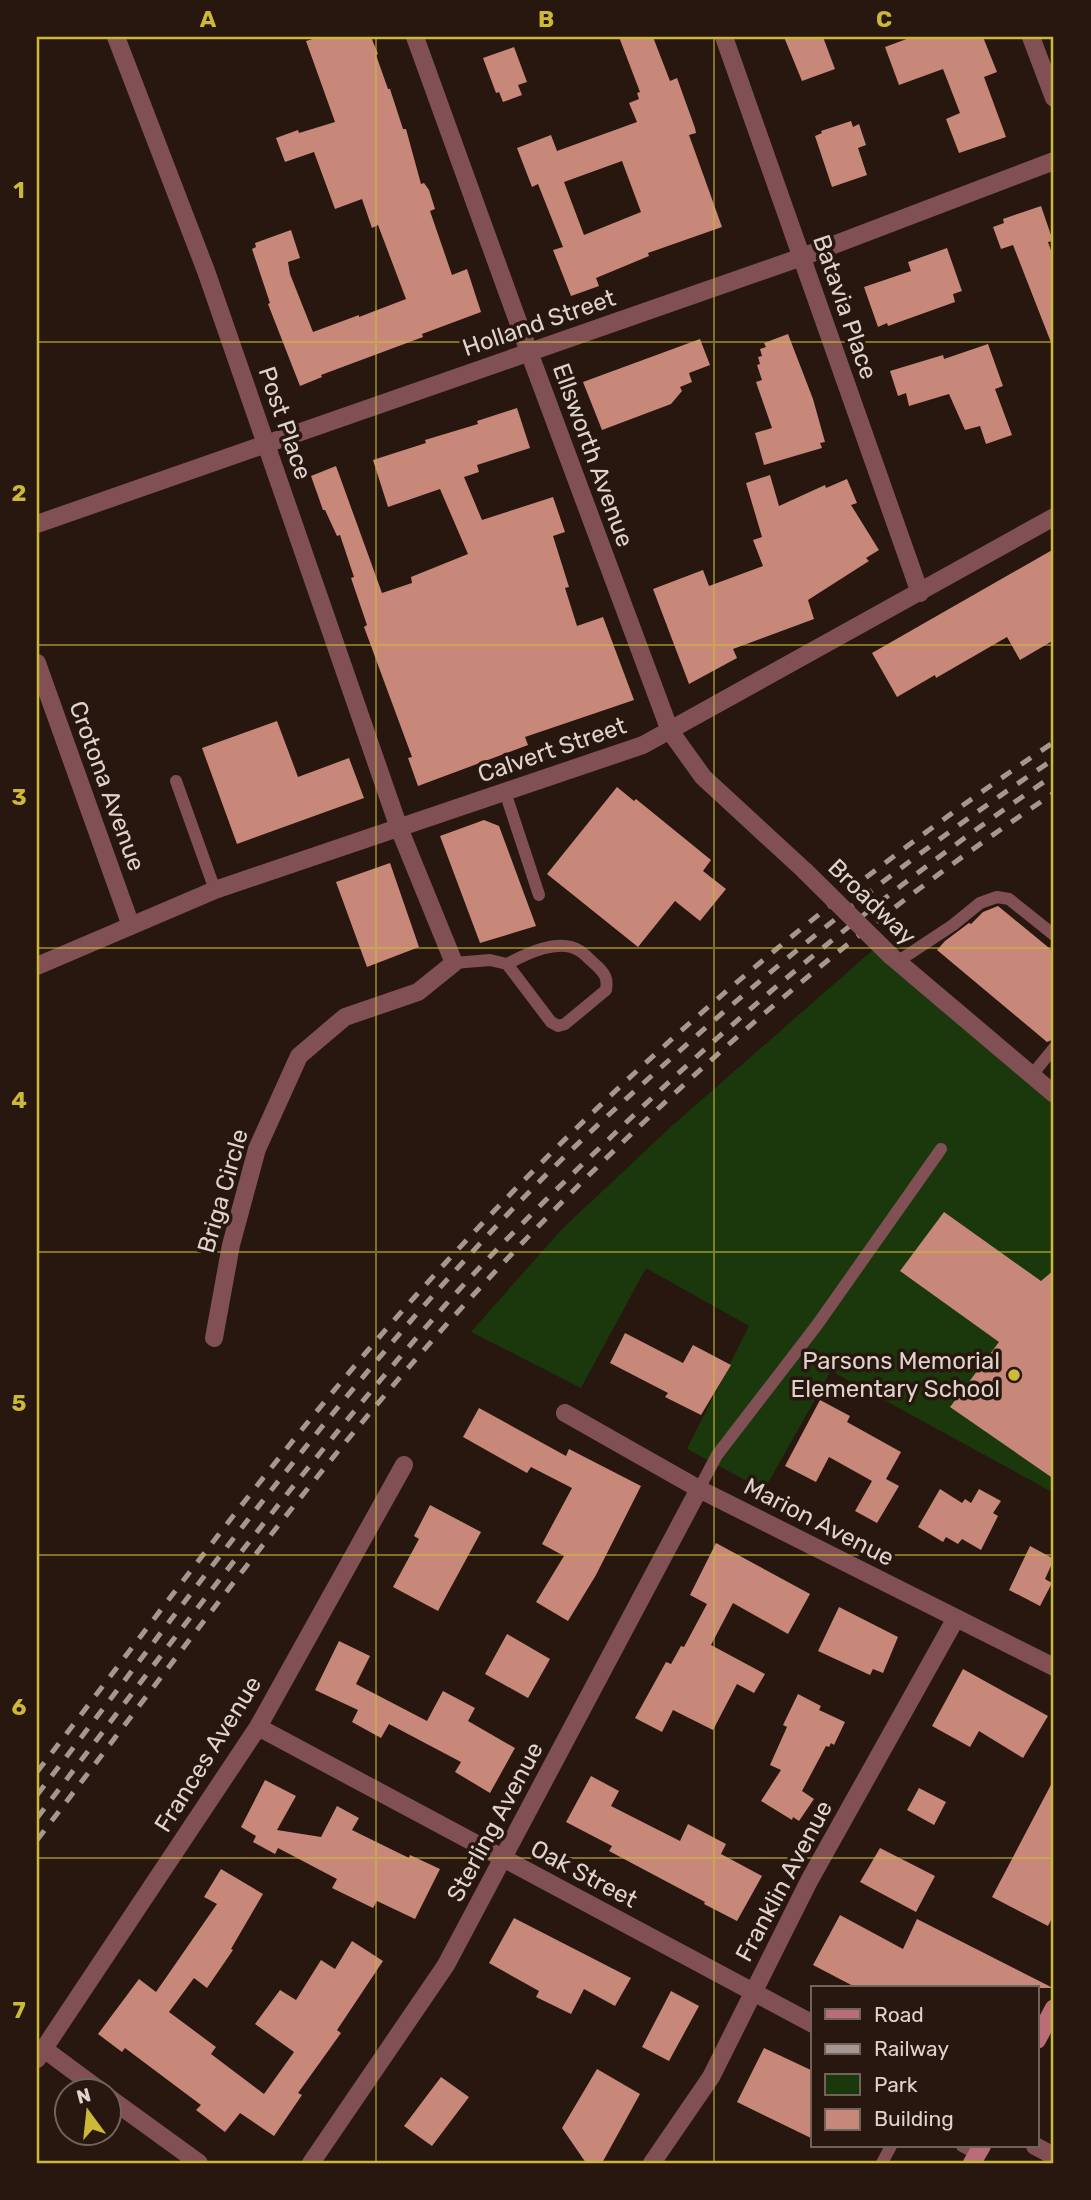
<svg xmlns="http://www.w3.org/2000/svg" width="1091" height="2200" font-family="Rubik,sans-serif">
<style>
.green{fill:#1b380c}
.building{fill:#c88879;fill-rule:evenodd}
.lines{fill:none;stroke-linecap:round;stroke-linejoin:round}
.lane{stroke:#805055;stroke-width:12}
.street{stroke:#805055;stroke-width:18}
.secondary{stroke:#b96d76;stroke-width:18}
.rail{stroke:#a49690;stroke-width:5;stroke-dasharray:12 12;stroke-linecap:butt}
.street-bridge{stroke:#805055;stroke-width:18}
.grid{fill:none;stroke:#cdb938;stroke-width:2;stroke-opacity:0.55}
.poi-dot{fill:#cdb938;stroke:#27170e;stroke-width:2.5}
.labels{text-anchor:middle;stroke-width:7;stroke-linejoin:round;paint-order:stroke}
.street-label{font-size:24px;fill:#dfd3cd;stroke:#27170e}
.poi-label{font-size:24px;fill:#dfd3cd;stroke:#27170e;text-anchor:end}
.neatline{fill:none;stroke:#cdb938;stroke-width:2.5}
.grid-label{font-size:23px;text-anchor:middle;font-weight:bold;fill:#cdb938}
</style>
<rect width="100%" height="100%" fill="#27170e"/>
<path class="green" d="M 874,949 L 1054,1103 L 1054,1493 L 831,1371 L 764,1490 L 687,1449 L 749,1326 L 646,1268 L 581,1388 L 471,1332 L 562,1229 L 674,1124 Z"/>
<path class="building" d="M 319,37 L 371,37 L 378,54 L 376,55 L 388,89 L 390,89 L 403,129 L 406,129 L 421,184 L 424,183 L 429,190 L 435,209 L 430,211 L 452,275 L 467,269 L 481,312 L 422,334 L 423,337 L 321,375 L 322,377 L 300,386 L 268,304 L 270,303 L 252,249 L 256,247 L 255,243 L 291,230 L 300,258 L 288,262 L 290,274 L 313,332 L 359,315 L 359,317 L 406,299 L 378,225 L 372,228 L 362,199 L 335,209 L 314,152 L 285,162 L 276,138 L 298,130 L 299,133 L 335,122 L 306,41 Z
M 619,37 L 653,37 L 670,81 L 677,78 L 695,128 L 696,133 L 689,135 L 722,227 L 648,253 L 649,256 L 596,278 L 599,286 L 571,296 L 553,250 L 563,247 L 538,184 L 532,187 L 517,148 L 551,135 L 557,151 L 637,122 L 629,103 L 639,99 L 637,93 L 640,92 ZM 622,161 L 641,212 L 584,235 L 564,182 Z
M 784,37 L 823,37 L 835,69 L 802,81 Z
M 912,37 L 983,37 L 997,72 L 984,77 L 1006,137 L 959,153 L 946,119 L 960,113 L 943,69 L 899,85 L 885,47 Z
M 514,47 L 527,82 L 518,85 L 522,95 L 503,102 L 499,92 L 496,93 L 483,58 Z
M 851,121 L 853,127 L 859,124 L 866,145 L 858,148 L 867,175 L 832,187 L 815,136 L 822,133 L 821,131 Z
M 1041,206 L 1053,241 L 1048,242 L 1054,259 L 1054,344 L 1052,345 L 1013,245 L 1001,249 L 993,227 L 1004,223 L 1003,219 Z
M 947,248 L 962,291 L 953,294 L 955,302 L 888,326 L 887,323 L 878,327 L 864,287 L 911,271 L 908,262 Z
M 788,334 L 813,399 L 825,442 L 820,443 L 822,448 L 764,465 L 755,433 L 772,428 L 756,382 L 762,380 L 757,365 L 760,364 L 758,357 L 762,356 L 760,349 L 766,347 L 764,343 Z
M 700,339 L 710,365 L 689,373 L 692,382 L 680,387 L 682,391 L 671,404 L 602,430 L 583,382 Z
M 988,344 L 1003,386 L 995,389 L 1012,435 L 986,444 L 980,426 L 965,430 L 949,394 L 909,406 L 906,393 L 898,396 L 890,371 L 943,355 L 944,359 Z
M 517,408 L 530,448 L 477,465 L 479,472 L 464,477 L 482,520 L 553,497 L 565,532 L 553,536 L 569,587 L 565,588 L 577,626 L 603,617 L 634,700 L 525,737 L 528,745 L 418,786 L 408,758 L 412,757 L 364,627 L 367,625 L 351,578 L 354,577 L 340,535 L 337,536 L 325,510 L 323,510 L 311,476 L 336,466 L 382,593 L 412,583 L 411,577 L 468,554 L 440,489 L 388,507 L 373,460 L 426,443 L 425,440 L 478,424 L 477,421 Z
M 770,475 L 779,506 L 825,485 L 826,488 L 847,479 L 857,503 L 851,505 L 879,550 L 866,558 L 869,561 L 808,600 L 814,619 L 733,649 L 737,658 L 689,684 L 653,589 L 703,570 L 709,586 L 763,566 L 753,540 L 762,537 L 746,483 Z
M 1054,549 L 1054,640 L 1020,660 L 1007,637 L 936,678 L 935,675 L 897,697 L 872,653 Z
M 277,721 L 298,777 L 349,758 L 364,798 L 237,844 L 202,748 Z
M 617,787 L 634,801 L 636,799 L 711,860 L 703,871 L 726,889 L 700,921 L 675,901 L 638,947 L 547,874 Z
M 484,820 L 499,826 L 536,926 L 480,943 L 440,836 Z
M 390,863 L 419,947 L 367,967 L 336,882 Z
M 998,906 L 1054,952 L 1054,1039 L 1047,1042 L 937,950 L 945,941 L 969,923 L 971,924 L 983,912 Z
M 944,1212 L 1041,1281 L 1054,1270 L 1054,1479 L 950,1407 L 999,1342 L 900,1271 Z
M 625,1333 L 683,1363 L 693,1345 L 731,1365 L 701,1415 L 665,1397 L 668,1393 L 610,1363 Z
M 820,1400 L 850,1416 L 847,1422 L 901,1452 L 886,1479 L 899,1486 L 877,1523 L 855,1511 L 872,1481 L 829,1457 L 816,1482 L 785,1466 Z
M 479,1408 L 566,1456 L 569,1449 L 641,1486 L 596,1575 L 568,1621 L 536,1602 L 564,1556 L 542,1544 L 572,1488 L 531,1467 L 527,1473 L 463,1437 Z
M 940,1489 L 962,1503 L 965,1499 L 971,1503 L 979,1489 L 1001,1501 L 993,1513 L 998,1516 L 981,1550 L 962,1539 L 958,1544 L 946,1537 L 943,1542 L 918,1527 Z
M 430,1505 L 481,1532 L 438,1611 L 393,1587 L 419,1539 L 414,1536 Z
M 716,1543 L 810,1594 L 788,1634 L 733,1603 L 711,1645 L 765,1674 L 754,1693 L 737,1684 L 713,1730 L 673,1710 L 662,1732 L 635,1718 L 666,1662 L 671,1664 L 681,1646 L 684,1647 L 707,1604 L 690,1595 Z
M 1030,1546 L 1054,1559 L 1045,1579 L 1052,1583 L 1040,1606 L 1009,1590 Z
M 839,1607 L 898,1637 L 883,1673 L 873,1669 L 870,1675 L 818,1651 Z
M 507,1634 L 550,1659 L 528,1698 L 485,1674 Z
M 339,1641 L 370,1656 L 356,1684 L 427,1721 L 443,1691 L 475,1708 L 468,1721 L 515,1748 L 490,1793 L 455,1772 L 461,1762 L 389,1724 L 381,1738 L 352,1722 L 358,1710 L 315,1690 Z
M 963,1669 L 1048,1716 L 1023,1758 L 979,1731 L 970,1747 L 932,1726 Z
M 798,1694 L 821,1706 L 819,1710 L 845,1722 L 834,1745 L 831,1743 L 829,1747 L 826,1746 L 802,1791 L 814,1799 L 799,1821 L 793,1817 L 792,1820 L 761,1801 L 781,1770 L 770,1765 L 787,1727 L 783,1725 Z
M 591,1776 L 619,1791 L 611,1806 L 680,1841 L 688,1824 L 726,1844 L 721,1854 L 762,1876 L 737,1921 L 704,1904 L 705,1902 L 609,1851 L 612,1846 L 566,1822 Z
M 1054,1779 L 1054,1914 L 1048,1926 L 992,1897 Z
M 265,1780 L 296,1796 L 277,1830 L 321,1837 L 337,1806 L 359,1818 L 352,1830 L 409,1858 L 410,1855 L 440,1869 L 415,1919 L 377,1901 L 373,1908 L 332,1888 L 337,1879 L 278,1848 L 275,1854 L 253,1842 L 256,1836 L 241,1827 Z
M 919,1788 L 946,1802 L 934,1825 L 907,1810 Z
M 880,1848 L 935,1876 L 916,1912 L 860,1882 Z
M 221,1869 L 263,1894 L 231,1949 L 233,1950 L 207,1988 L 194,1978 L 169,2012 L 216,2047 L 211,2054 L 264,2094 L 294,2052 L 255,2024 L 280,1990 L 296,2000 L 321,1960 L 335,1969 L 352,1941 L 383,1961 L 337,2030 L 341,2033 L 298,2093 L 302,2095 L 274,2136 L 240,2113 L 225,2132 L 196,2110 L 201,2105 L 125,2048 L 122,2052 L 98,2034 L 139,1979 L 156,1992 L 217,1904 L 204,1897 Z
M 840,1915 L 903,1949 L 917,1919 L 1053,1988 L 857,1988 L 813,1965 Z
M 514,1918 L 631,1978 L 615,2006 L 584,1989 L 571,2014 L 536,1997 L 539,1991 L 489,1963 Z
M 671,1991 L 699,2006 L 669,2061 L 642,2047 Z
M 764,2048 L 813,2071 L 813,2139 L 737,2102 Z
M 597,2069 L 640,2094 L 602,2163 L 586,2163 L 562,2128 Z
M 441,2077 L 469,2097 L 432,2146 L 404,2126 Z"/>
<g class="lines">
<path class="lane" d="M 176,781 L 215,890
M 505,792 L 539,895
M 897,962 L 953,925 L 980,903 L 997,897 L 1009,899 L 1054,935
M 454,963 L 490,960 L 507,964 L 551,1022 L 558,1026 L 565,1024 L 606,990 C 608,978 605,974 597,966 C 591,961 586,955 580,951 C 559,937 526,954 507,964
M 1031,1076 L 1054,1048
M 699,1489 L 717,1455 L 817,1325 L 941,1149
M 962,2146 L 977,2154
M 882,2163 L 891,2146"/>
<path class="street" d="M 116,37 L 206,271 L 399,828 L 454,963 L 418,992 L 345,1017 L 299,1056 L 257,1149 L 231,1245 L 214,1338
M 415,37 L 529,352 L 670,731 L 703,777 L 805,871
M 724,37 L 920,593
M 1031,37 L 1054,98
M 37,524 L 802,257 L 1054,161
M 37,663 L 131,926
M 891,956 L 1054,1094
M 37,966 L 215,890 L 643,745 L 1054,517
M 565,1413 L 699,1489 L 1054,1667
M 258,1727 L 813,2024
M 44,2049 L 102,2092
M 37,2059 L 258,1727 L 404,1465
M 108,2097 L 199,2163
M 1035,2146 L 1054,2156
M 311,2163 L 446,1965 L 699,1489
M 652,2163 L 711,2077 L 809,1881 L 956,1618"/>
<path class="secondary" d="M 1037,2040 L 1054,2008
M 972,2163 L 982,2146"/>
<path class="rail" d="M 37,1772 C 162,1610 283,1443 420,1291 C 607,1082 822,898 1054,742
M 37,1795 C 195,1590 352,1372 534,1187 C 590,1130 651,1076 711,1023 C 820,928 934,839 1054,759
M 37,1818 C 168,1647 297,1473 440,1311 C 493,1251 551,1194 610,1138 C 748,1004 895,883 1054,775
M 37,1840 C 173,1663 305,1481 455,1315 C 633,1119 834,940 1054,793"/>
<path class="street-bridge" d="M 805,871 L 891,956"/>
</g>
<path class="grid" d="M 376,37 L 376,2163M 714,37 L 714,2163M 37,342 L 1054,342M 37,645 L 1054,645M 37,948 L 1054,948M 37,1252 L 1054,1252M 37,1555 L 1054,1555M 37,1858 L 1054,1858"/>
<circle class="poi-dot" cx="1014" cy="1375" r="7"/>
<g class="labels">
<g class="street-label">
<text transform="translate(845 307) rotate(71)" y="8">Batavia Place</text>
<text transform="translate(539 323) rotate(-19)" y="8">Holland Street</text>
<text transform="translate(285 423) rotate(71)" y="8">Post Place</text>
<text transform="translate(593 455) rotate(70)" y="8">Ellsworth Avenue</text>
<text transform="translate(552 750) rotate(-19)" y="8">Calvert Street</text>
<text transform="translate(107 786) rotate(70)" y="8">Crotona Avenue</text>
<text transform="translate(872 902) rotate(44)" y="8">Broadway</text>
<text transform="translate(223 1191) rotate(-74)" y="8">Briga Circle</text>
<text transform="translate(819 1522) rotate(27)" y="8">Marion Avenue</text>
<text transform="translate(208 1754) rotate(-58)" y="8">Frances Avenue</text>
<text transform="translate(495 1822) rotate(-62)" y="8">Sterling Avenue</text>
<text transform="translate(584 1874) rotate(28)" y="8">Oak Street</text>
<text transform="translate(784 1881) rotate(-62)" y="8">Franklin Avenue</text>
</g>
<g class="poi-label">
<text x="1000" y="1369">Parsons Memorial<tspan x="1000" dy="28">Elementary School</tspan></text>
</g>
</g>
<rect width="1091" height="2200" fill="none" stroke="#27170e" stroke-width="77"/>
<rect x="811" y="1986" width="228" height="161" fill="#27170e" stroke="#71625a" stroke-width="2"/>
<rect x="825" y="2009" width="35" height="10" fill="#b96d76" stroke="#71625a" stroke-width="2"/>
<text x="874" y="2022" font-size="21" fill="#dfd3cd">Road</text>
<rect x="825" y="2044" width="35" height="10" fill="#a49690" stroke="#71625a" stroke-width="2"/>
<text x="874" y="2056" font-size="21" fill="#dfd3cd">Railway</text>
<rect x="825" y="2074" width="35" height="21" fill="#1b380c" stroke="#71625a" stroke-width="2"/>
<text x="874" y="2092" font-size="21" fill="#dfd3cd">Park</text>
<rect x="825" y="2109" width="35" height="21" fill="#c88879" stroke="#71625a" stroke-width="2"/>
<text x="874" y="2126" font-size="21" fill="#dfd3cd">Building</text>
<g transform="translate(88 2112) rotate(345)"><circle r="33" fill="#27170e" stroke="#71625a" stroke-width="2"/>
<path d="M0-5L12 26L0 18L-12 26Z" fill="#cdb938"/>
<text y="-10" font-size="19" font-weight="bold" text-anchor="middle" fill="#dfd3cd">N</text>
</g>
<rect x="38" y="38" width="1014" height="2124" class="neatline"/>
<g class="grid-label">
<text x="208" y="27">A</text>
<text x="546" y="27">B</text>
<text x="884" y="27">C</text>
<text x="19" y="198">1</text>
<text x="19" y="501">2</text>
<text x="19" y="805">3</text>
<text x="19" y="1108">4</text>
<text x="19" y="1411">5</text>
<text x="19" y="1715">6</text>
<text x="19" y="2018">7</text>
</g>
</svg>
